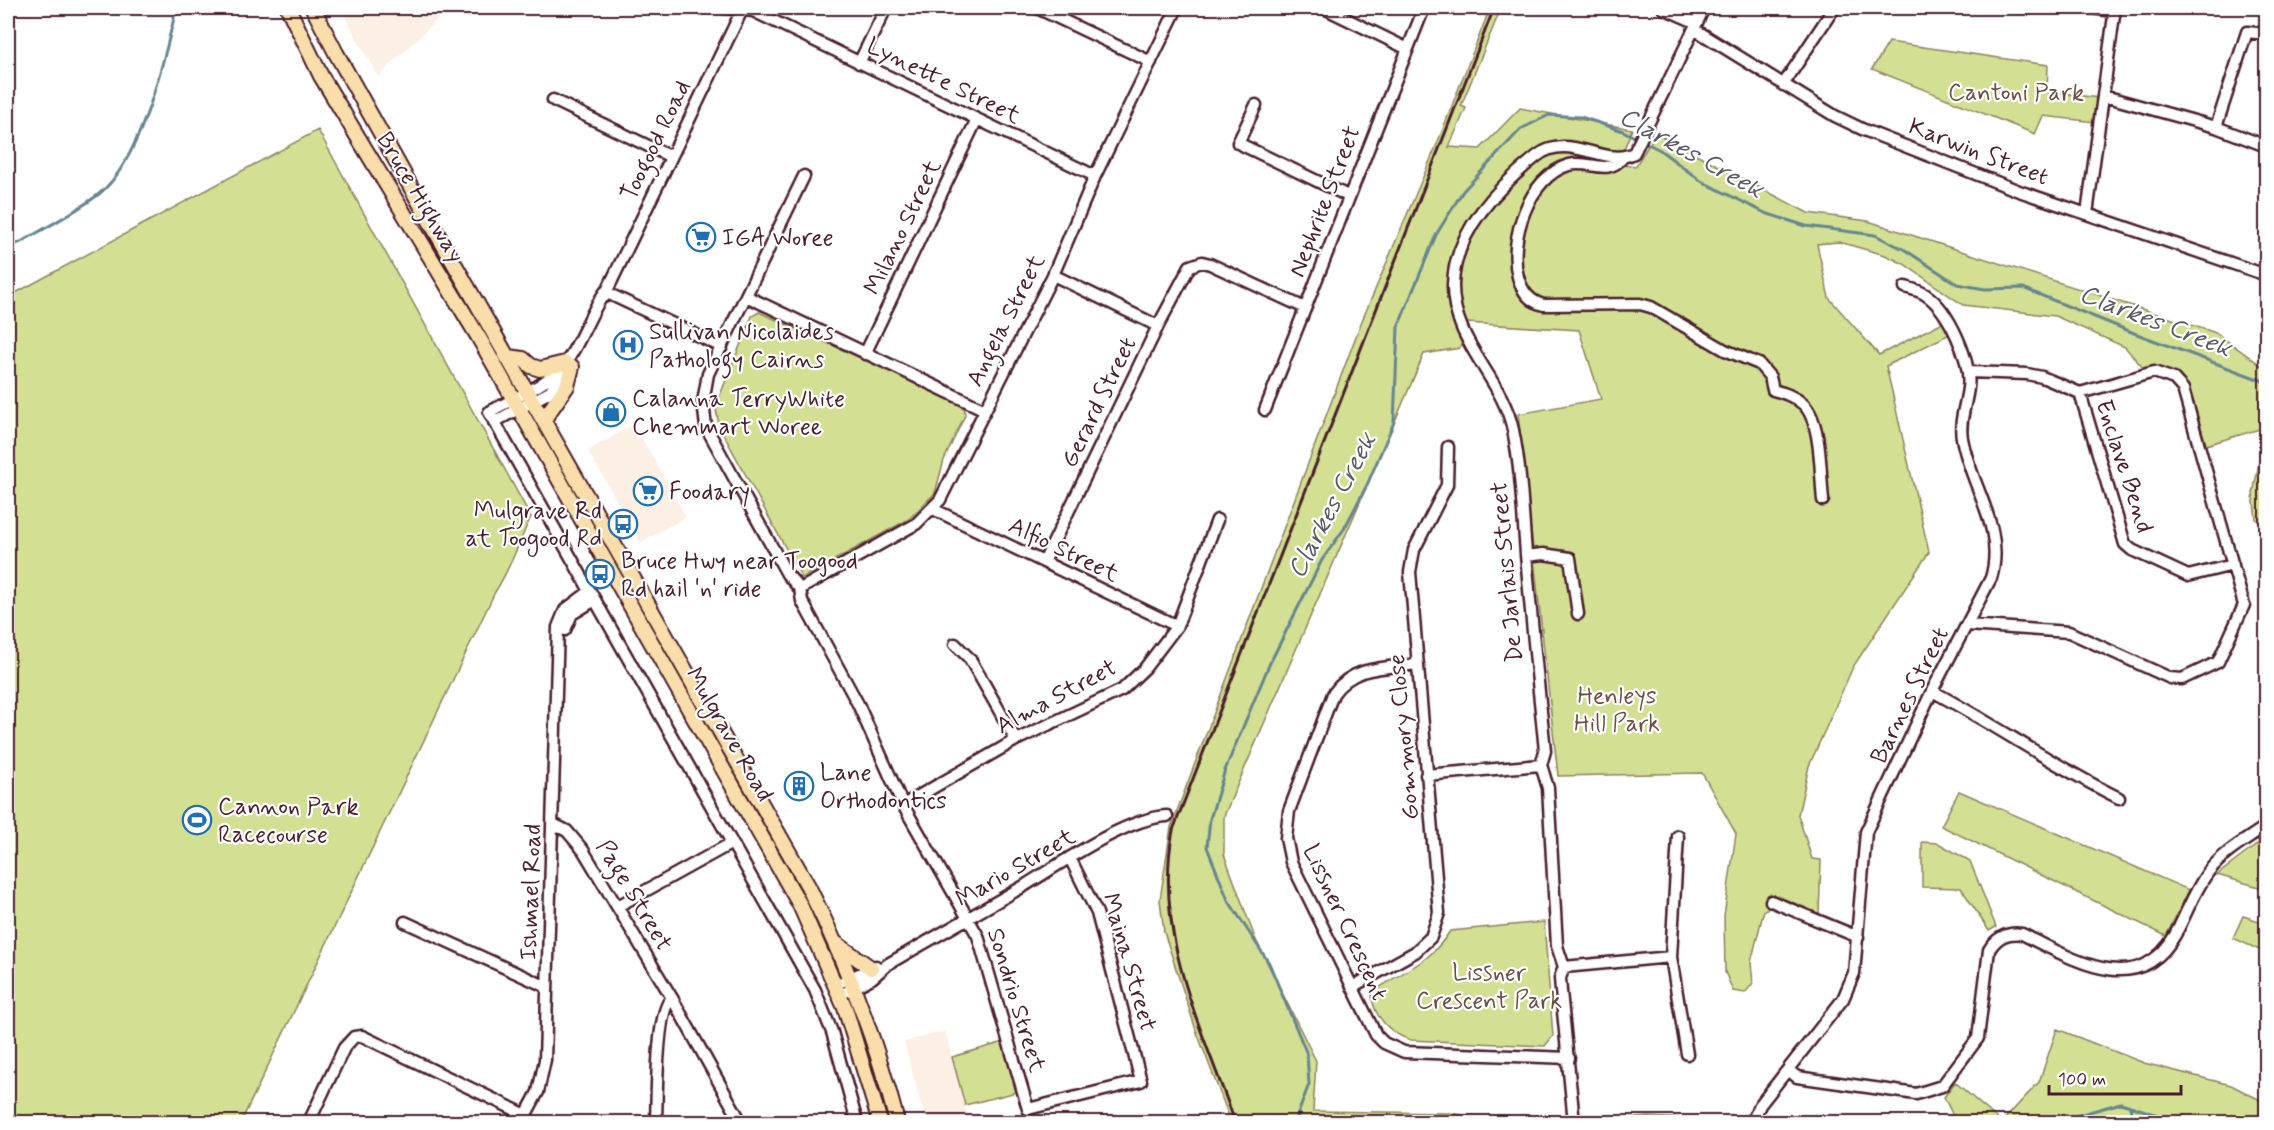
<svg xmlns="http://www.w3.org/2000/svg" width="2274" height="1130" font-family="Mynerve,sans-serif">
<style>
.built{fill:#fcefe4}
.green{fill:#d3e093;stroke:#8e805f;stroke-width:1.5}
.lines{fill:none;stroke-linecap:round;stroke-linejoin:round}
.stream{stroke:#668590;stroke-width:3}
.minor-casing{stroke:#4a1f2b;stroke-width:15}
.major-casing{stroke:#4a1f2b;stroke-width:18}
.minor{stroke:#fff;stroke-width:10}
.major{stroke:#f9deab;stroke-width:14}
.rail{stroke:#4a1f2b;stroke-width:3}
.labels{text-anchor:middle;stroke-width:4.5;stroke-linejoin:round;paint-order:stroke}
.street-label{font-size:24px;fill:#4a1f2b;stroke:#fff}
.park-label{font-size:24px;fill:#6c4f45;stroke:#fff}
.poi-label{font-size:24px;fill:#4a1f2b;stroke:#fff;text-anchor:start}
.water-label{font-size:26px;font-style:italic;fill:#5a5a66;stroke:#fff}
</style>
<rect width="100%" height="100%" fill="#fff"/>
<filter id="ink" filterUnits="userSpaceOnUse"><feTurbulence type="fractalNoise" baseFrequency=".0167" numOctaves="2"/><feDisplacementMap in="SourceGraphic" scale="12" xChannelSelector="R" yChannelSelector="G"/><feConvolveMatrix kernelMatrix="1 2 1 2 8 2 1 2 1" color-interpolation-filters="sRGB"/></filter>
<g filter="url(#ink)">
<path class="built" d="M 340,8 L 449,8 L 378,77 Z
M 634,424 L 686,517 L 641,542 L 588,451 Z
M 945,1031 L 969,1122 L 926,1122 L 904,1042 Z"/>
<path class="green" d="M 1490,8 L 1499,13 L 1461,106 L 1466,108 L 1449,147 L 1480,149 L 1520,108 L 1632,129 L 1618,164 L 1635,167 L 1656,133 L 1808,213 L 1868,221 L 2216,333 L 2266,369 L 2266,528 L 2256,519 L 2253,494 L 2266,427 L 2206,445 C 2196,412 2189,363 2144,369 L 2125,347 L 2055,316 L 1963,305 L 1904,264 L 1885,255 L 1839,242 L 1817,244 L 1829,298 L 1879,355 L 1943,322 L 1950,334 L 1886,366 L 1929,552 L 1853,667 L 1809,766 L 1798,815 L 1812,859 L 1821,860 L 1819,915 L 1785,901 L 1764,910 L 1751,962 L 1753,983 L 1745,993 L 1733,991 L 1725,972 L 1724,916 L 1736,834 L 1702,773 L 1558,776 L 1518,414 L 1601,399 L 1579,330 L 1467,323 L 1460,348 L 1424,354 L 1224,816 L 1224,854 L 1255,938 L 1316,1061 L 1313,1111 L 1449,1113 L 1510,1122 L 1231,1122 L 1196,1030 L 1164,932 L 1160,900 L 1171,827 L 1361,323 L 1437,144 Z
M 1889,42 L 2048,65 L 2047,91 L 2098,98 L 2095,122 L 2043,116 L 2035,134 L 1872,69 Z
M 318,130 L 531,517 C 519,542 510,569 495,592 L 241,1122 L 8,1122 L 8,297 Z
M 759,312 L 964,405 L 965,415 L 944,460 L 935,493 L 909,519 L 802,578 L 719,426 L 716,409 L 720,395 L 752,316 Z
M 1959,791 L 2189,890 L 2166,936 L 1941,826 Z
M 2266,838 L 2266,889 L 2217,875 Z
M 1922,842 L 1938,843 L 1970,861 L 1996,927 L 1989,931 L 1961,888 L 1922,887 Z
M 2243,916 L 2266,923 L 2266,953 L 2233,938 Z
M 1544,922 L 1553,1036 L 1545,1046 L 1411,1040 C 1391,1035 1371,1014 1372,993 C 1403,969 1427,967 1450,931 Z
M 2057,1029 L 2144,1063 L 2231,1085 L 2266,1103 L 2266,1122 L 2002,1122 L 2039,1082 Z
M 1004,1042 L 1017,1092 L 965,1105 L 952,1057 Z
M 1955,1082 L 2001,1122 L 1956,1122 L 1944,1097 Z
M 1649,1117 L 1743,1122 L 1583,1122 Z"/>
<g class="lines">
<path class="stream" d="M 8,247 L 21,242 C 47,227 76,212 99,194 C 140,162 163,64 175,14 L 174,8
M 2130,1107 L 2133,1122
M 1297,1119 L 1364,1122
M 1295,1122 L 1309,1084 L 1307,1054 L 1269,963 L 1228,900 L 1207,847 L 1210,819 L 1225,770 L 1269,665 L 1322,560 L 1344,529 L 1367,485 L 1394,422 L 1398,327 L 1436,235 L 1463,191 L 1521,129 L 1549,115 L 1581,117 L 1623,131 L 1660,150 L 1701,181 L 1765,213 L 1806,226 L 1875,235 L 1905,250 L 1957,284 L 1985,289 L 2023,288 L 2134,333 L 2266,382
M 2054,1122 L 2121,1103 L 2179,1122"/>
<g class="minor-casing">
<path id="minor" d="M 725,8 L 753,11 L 1095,176
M 1037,8 L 1151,62
M 1324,8 L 1406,48
M 1663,8 L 1697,23
M 2090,8 L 2115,11
M 1694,29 L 1835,116 L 1864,130 L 2019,191 L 2266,275
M 859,63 L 886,8
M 1783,85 L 1834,8
M 2104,96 L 2216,127 L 2266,146
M 553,100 L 671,157
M 1256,105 L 1238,143 L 1348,196
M 2216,127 L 2247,32 L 2266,34
M 1624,156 C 1606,178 1591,159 1569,165 C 1529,176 1508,240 1518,277 C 1522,291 1529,302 1544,305 L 1640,304 L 1651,307 L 1725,350 L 1759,364 L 1770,377 L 1773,390 C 1784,393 1794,396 1803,404 C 1822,421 1820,475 1823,500
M 804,176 L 708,374 L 703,402 L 706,427 L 787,574 L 800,589 L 802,601 L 858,704 L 903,805 L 978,936 L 1028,1109 L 1141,1081 L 1097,913 L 1070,858
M 2087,214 L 2115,8
M 1053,275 L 1158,326
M 605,292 C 590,313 582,339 567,361 C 549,385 514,398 489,412 L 815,990 L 832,1032 L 857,1122
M 605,292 L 722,347
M 746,296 L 983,409
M 604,297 L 743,8
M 865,354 L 977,119
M 2080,393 L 2125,544 L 2132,550 L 2188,576 L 2233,565
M 1265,410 L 1424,8
M 494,422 L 548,393 L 570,370
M 933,509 L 1177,626
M 1526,556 L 1543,554 L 1570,558 L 1578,614
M 1044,562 L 1158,326 L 1190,266 L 1202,262 L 1210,264 L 1305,308
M 800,589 L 916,524 L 940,500 L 1053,275 L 1095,176 L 1177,8
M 1967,625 L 2069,632 L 2170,678 L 2182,679 L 2218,662 L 2244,605 L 2183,389 L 2174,379 L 2154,372 L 2080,393 L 2042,377 L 2027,374 L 1969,372
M 565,630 L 572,614 L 595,600
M 955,644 L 970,659 L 1016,740
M 1418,664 C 1386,668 1353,665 1333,694 L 1289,811 L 1286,838 L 1291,862 L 1376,1035 L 1384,1043 L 1404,1052 L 1569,1058
M 1932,691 C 1996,725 2054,766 2119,798
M 1426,775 L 1541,765
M 903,805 L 1016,740 L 1122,690 L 1145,668 L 1177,626 L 1217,520
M 553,824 L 567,831 L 583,850 L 672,998 L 741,1122
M 1678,836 L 1671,957 L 1687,1054
M 1771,901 L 1858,937
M 618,906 L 732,843
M 405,922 L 547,987
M 1564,967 L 1671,957
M 844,981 L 876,966
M 1352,987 L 1415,952 L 1431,937 L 1439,913 L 1410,572 L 1414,550 L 1447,485 L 1448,447
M 848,991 L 872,978 L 888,964 C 934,938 979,912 1024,886 C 1060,864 1126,818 1167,816
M 1788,1070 L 1797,1077 L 1916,1094 L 1942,1086 L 1978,1038 L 1989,950 C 1997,937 2007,932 2022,934 C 2071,958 2137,1001 2175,935 C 2187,913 2194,891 2209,871 C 2225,851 2247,840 2266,826
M 309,1122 L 344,1048 L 354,1037 L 362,1036 L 526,1115
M 522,1122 L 538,1092 L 545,1060 L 558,627 L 565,610 L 589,592
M 656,1122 C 657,1100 656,1008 672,998
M 1574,1122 L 1561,991 L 1560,978 L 1564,967 L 1557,946 L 1548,788 L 1541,765 L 1545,751 C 1539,690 1532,628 1527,566 C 1523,521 1522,474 1513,430 C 1502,377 1452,342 1453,285 C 1454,232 1498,187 1537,156 C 1569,131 1605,168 1634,153 L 1704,8
M 1752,1122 L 1760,1105 L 1843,999 L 1854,973 L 1866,832 L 1932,691 L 1991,578 C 2006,528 1970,486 1962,438 C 1959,421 1966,405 1968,388 C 1972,362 1949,310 1926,295 C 1921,291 1912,289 1905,287"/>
</g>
<g class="major-casing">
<path id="major" d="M 288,8 L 321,76 L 479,338 L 800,905 L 845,1008 L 880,1122
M 313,8 L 336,53 L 426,214 L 808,886 C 846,962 876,1040 897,1122
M 508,357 L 523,359 L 531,366 L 540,369 L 565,363
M 544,419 L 567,386 L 572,367
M 837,944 L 871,968"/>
</g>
<use href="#minor" class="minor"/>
<use href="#major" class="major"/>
<path class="rail" d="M 1235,1122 C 1201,1026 1153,934 1173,830 L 1494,8"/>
</g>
</g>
<defs>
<g id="supermarket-ring" transform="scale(1.5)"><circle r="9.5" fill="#fff" stroke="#1f6fb2" stroke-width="1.5"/><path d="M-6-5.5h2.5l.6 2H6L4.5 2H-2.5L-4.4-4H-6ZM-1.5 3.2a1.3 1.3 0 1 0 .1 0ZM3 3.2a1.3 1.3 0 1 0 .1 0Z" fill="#1f6fb2"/></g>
<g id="hospital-ring" transform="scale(1.5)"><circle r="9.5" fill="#fff" stroke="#1f6fb2" stroke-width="1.5"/><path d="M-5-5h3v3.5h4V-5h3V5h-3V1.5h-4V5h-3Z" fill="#1f6fb2"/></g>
<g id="shop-ring" transform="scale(1.5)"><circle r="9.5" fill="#fff" stroke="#1f6fb2" stroke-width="1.5"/><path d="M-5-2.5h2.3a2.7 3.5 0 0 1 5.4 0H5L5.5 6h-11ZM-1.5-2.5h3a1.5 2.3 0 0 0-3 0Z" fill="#1f6fb2"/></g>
<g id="bus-ring" transform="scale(1.5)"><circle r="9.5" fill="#fff" stroke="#1f6fb2" stroke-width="1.5"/><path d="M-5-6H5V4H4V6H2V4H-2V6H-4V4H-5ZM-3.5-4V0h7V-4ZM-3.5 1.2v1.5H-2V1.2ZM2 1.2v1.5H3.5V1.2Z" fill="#1f6fb2"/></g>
<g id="building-ring" transform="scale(1.5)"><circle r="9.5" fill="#fff" stroke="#1f6fb2" stroke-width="1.5"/><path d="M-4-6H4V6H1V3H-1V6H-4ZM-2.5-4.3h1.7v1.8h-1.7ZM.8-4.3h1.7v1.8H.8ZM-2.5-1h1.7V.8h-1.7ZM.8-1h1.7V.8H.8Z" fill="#1f6fb2"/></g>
<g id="stadium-ring" transform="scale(1.5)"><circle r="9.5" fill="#fff" stroke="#1f6fb2" stroke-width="1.5"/><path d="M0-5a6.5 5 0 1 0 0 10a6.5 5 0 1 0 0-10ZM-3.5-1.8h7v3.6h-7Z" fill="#1f6fb2"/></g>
</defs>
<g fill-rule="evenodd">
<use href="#supermarket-ring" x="701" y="237"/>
<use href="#hospital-ring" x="628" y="345"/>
<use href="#shop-ring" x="611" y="412"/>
<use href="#supermarket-ring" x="648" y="491"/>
<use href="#bus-ring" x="623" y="524"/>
<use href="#bus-ring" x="600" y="574"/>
<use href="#building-ring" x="799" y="786"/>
<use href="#stadium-ring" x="197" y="820"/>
</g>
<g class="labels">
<g class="street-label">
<text transform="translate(944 80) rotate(26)" y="8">Lynette Street</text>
<text transform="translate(655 140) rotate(-64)" y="8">Toogood Road</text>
<text transform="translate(1979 151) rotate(21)" y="8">Karwin Street</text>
<text transform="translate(421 197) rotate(59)" y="8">Bruce Highway</text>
<text transform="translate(1324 201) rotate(-69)" y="8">Nephrite Street</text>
<text transform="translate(902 227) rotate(-64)" y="8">Milano Street</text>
<text transform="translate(1005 320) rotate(-63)" y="8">Angela Street</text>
<text transform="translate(1098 402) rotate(-64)" y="8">Gerard Street</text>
<text transform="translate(2125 466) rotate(72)" y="8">Enclave Bend</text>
<text transform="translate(1064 549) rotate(26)" y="8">Alfio Street</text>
<text transform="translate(1506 572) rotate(-95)" y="8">De Jarlais Street</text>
<text transform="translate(1909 695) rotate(-64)" y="8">Barnes Street</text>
<text transform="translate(1056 696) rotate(-28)" y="8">Alma Street</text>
<text transform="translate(730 734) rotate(60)" y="8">Mulgrave Road</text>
<text transform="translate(1403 737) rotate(-95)" y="8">Gommory Close</text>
<text transform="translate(1015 867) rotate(-30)" y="8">Mario Street</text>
<text transform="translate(530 892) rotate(-88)" y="8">Ishmael Road</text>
<text transform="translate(635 895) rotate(59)" y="8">Page Street</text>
<text transform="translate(1346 922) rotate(65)" y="8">Lissner Crescent</text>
<text transform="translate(1130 962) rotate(74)" y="8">Maina Street</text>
<text transform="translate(1017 1000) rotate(73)" y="8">Sondrio Street</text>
</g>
<g class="park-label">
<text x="2016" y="100">Cantoni Park</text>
<text x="1617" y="703">Henleys<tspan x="1617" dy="28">Hill Park</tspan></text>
<text x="1489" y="980">Lissner<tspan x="1489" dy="28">Crescent Park</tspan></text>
</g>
<g class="poi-label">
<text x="722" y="245">IGA Woree</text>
<text x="649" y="339">Sullivan Nicolaides<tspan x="649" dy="28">Pathology Cairns</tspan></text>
<text x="632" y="406">Calanna TerryWhite<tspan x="632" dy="28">Chemmart Woree</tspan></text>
<text x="669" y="499">Foodary</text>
<text x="602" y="518" text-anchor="end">Mulgrave Rd<tspan x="602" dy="28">at Toogood Rd</tspan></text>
<text x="621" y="568">Bruce Hwy near Toogood<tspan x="621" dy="28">Rd hail 'n' ride</tspan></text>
<text x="820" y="780">Lane<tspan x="820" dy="28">Orthodontics</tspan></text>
<text x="218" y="814">Cannon Park<tspan x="218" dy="28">Racecourse</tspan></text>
</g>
<g class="water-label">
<text transform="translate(1692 152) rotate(29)" y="9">Clarkes Creek</text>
<text transform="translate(2156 320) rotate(21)" y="9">Clarkes Creek</text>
<text transform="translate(1331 505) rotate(-62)" y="9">Clarkes Creek</text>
</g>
</g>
<rect width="2274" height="1130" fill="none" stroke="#fff" stroke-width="30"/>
<rect x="15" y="15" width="2244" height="1100" fill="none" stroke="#4a1f2b" stroke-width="2" filter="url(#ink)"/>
<path d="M2049 1085v9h132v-9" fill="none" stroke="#4a1f2b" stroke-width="3"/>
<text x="2058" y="1085" font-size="18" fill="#4a1f2b" stroke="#ffffff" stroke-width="4.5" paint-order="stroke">100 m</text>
</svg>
